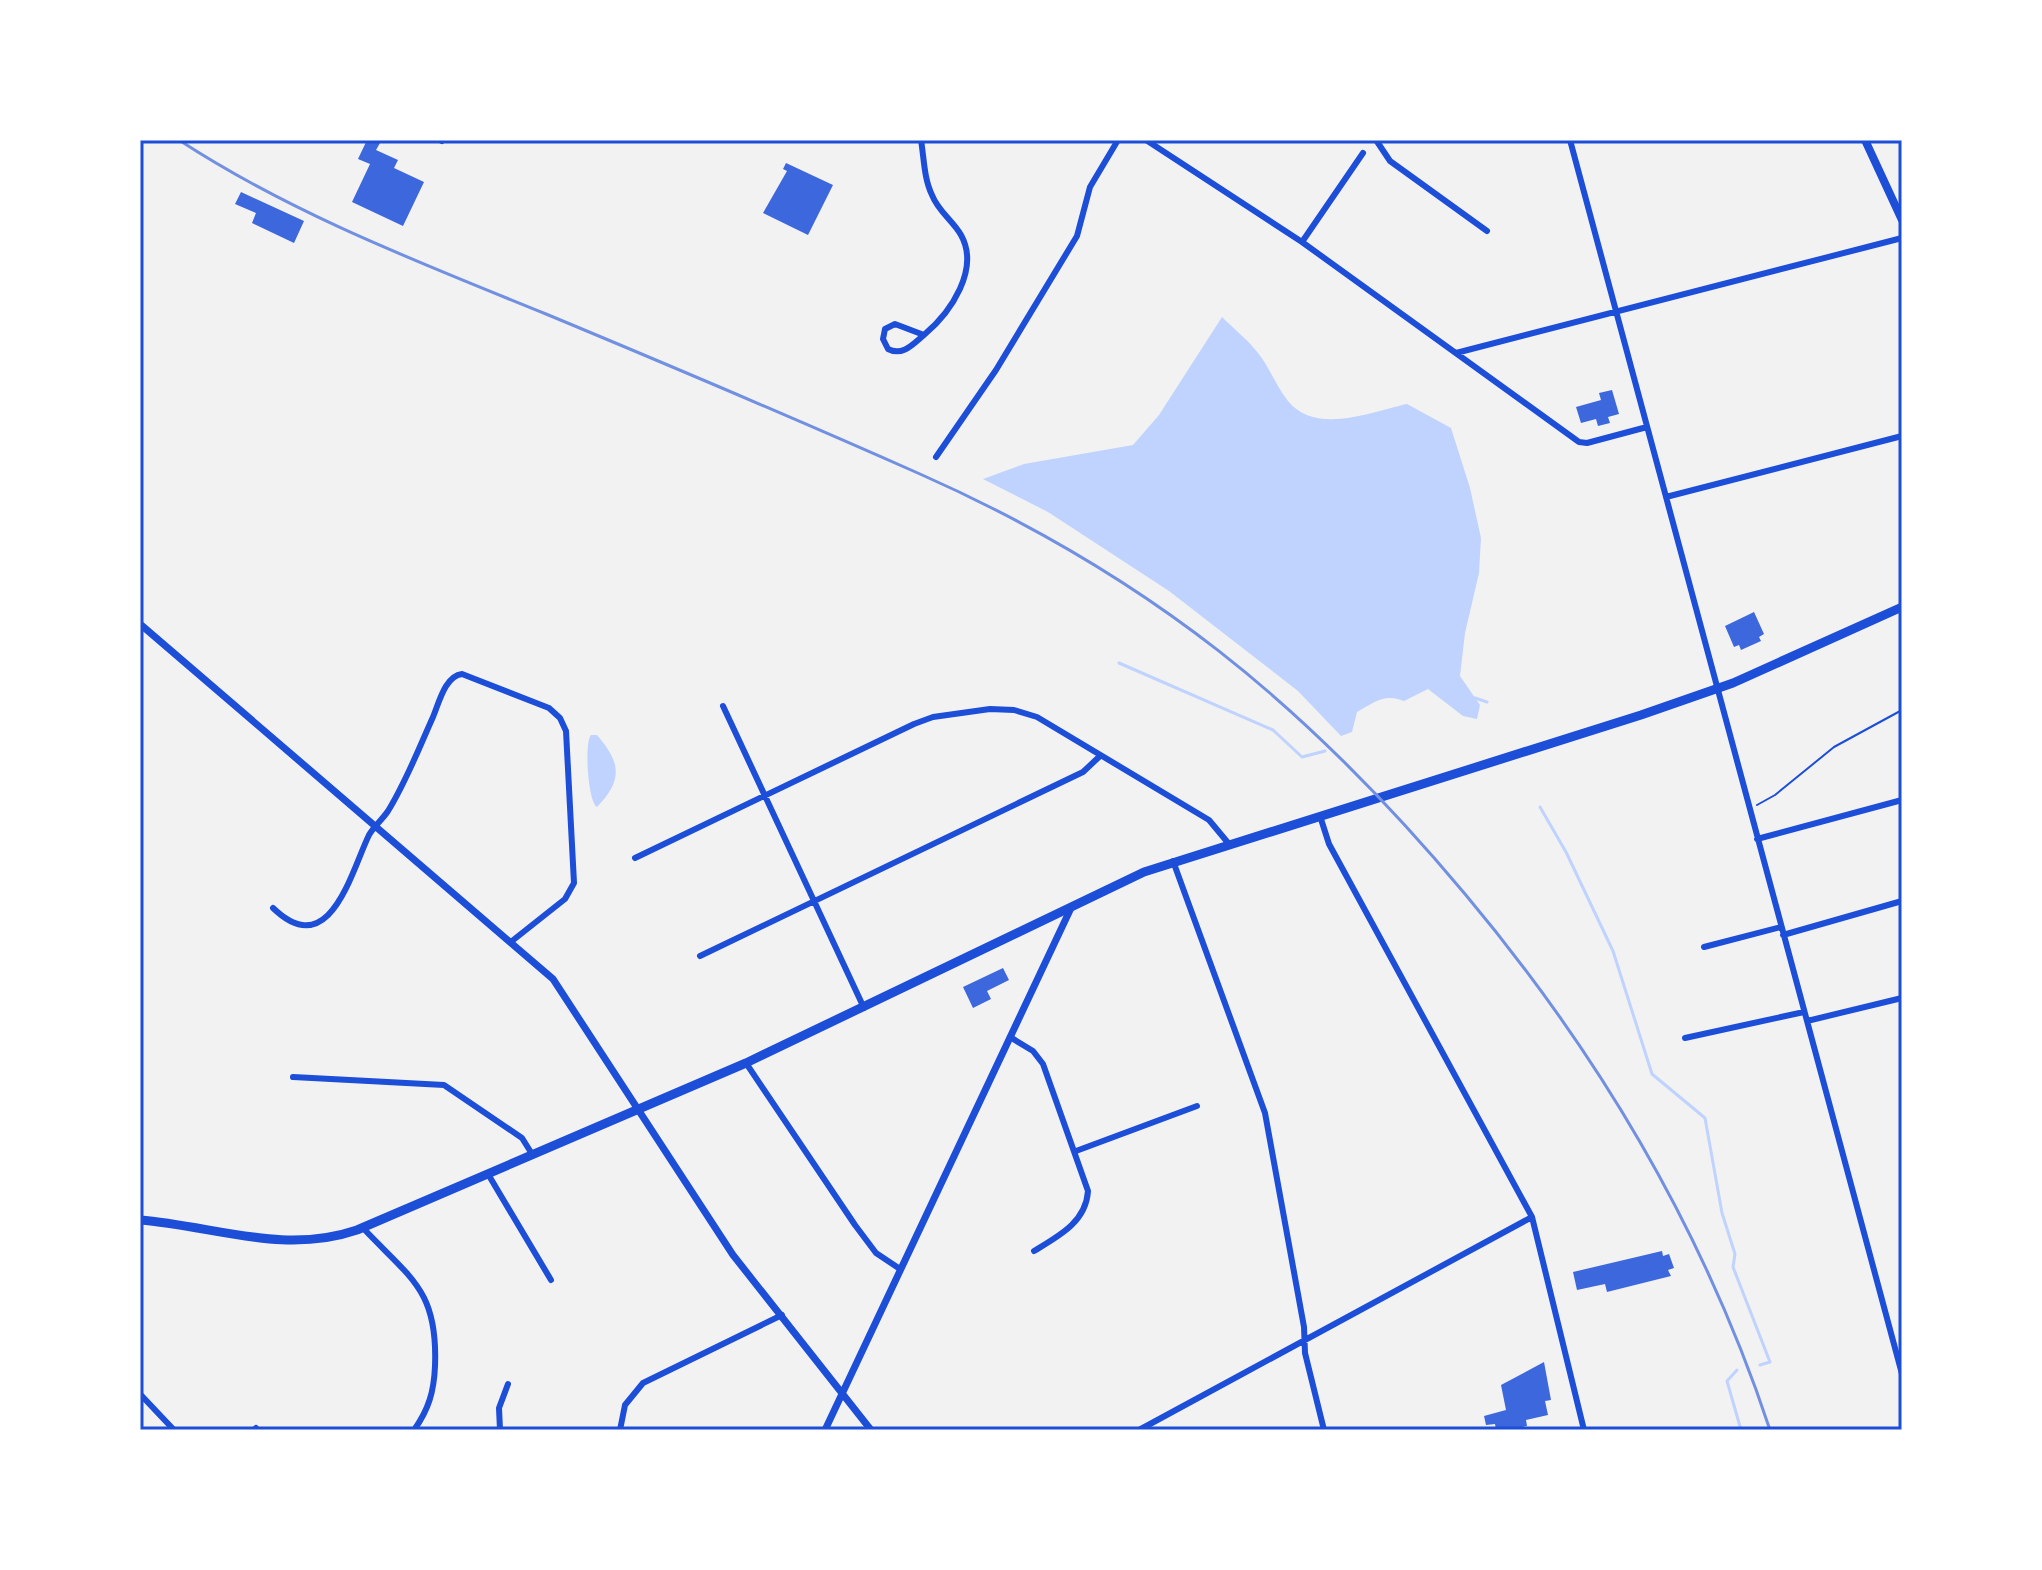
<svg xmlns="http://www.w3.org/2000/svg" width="2042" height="1570" font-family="'Roboto Condensed',sans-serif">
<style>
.water{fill:#bfd3fe}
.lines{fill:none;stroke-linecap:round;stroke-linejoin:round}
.stream{stroke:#bfd3fe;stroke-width:3}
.building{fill:#3d67dc}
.path{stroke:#1d4ed8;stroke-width:2}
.minor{stroke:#1d4ed8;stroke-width:6}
.tertiary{stroke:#1d4ed8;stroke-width:7}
.secondary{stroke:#1d4ed8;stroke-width:8}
.primary{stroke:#1d4ed8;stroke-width:9}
.rail{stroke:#7290e2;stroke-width:3}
.neatline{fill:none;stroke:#1d4ed8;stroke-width:3}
</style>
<rect width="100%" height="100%" fill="#f2f2f2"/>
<path class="water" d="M 1222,317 C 1234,329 1248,340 1258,353 C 1270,368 1276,386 1288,401 C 1316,436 1373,411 1407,404 L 1451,428 L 1470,488 L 1481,538 L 1479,573 L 1465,633 L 1460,676 L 1480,705 L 1477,719 L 1463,716 L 1428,689 L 1404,701 C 1384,693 1375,702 1357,712 L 1352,732 L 1341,736 L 1298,691 L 1169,591 L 1048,512 L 983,479 L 1024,464 L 1133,445 L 1159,415 Z
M 591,735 L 597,735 C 620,762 624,779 597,807 C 588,802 584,743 591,735 Z"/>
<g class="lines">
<path class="stream" d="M 1119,663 L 1273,730 L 1302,757 L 1325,751
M 1475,698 L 1487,702
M 1540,807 L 1566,852 L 1613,951 L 1652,1074 L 1705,1118 L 1722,1213 L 1735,1254 L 1733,1267 L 1770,1362 L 1760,1365
M 1737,1370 L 1727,1381 L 1741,1430"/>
</g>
<path class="building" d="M 367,140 L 380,143 L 376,150 L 398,160 L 394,168 L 424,182 L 403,226 L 352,202 L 370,164 L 358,159 Z
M 786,163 L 833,185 L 808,235 L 763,213 L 787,171 L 783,169 Z
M 241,192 L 304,221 L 294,243 L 252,223 L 256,213 L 235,204 Z
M 1612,390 L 1619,414 L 1608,417 L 1610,423 L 1598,426 L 1596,419 L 1581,423 L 1576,407 L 1601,400 L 1599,393 Z
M 1754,612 L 1764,634 L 1759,637 L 1761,641 L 1741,650 L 1739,645 L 1734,647 L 1725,626 Z
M 1003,968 L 1009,980 L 987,991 L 991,999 L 973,1008 L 963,987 Z
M 1662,1251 L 1663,1256 L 1669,1254 L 1674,1268 L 1668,1270 L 1671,1276 L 1607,1292 L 1605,1284 L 1577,1290 L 1573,1272 Z
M 1544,1362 L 1551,1400 L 1545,1401 L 1548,1415 L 1526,1420 L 1527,1426 L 1509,1430 L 1496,1430 L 1495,1424 L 1486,1425 L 1484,1416 L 1506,1410 L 1501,1385 Z"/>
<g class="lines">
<path class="path" d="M 1757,805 L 1775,795 L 1834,747 L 1902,710"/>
<path class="minor" d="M 440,140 L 442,141
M 921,140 C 924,158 924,179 932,195 C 938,211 953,221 961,235 C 980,269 951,312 925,334 C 914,343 903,357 888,349 L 883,339 L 885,329 L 895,324 L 924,335
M 1146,140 L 1302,242 L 1579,442 L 1587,443 L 1647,427
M 1376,140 L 1390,161 L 1487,231
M 1570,140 L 1902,1374
M 1302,242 L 1363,153
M 1456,353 L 1902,238
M 936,457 L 996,370 L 1077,236 L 1090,187 L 1118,140
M 1666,497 L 1902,436
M 723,706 L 864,1008
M 1757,839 L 1902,800
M 635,858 L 914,724 L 933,717 L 990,709 L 1014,710 L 1037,717 L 1209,820 L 1229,844
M 1173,861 L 1265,1113 L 1304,1327 L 1305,1353 L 1324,1430
M 273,908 C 330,963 351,872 369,835 C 374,826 382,820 388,811 C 406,782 419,748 433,717 C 439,703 445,676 462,674 L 549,708 L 560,718 L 566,731 L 574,883 L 565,899 L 512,941
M 1783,935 L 1902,901
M 1704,947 L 1781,927
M 700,956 L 1083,772 L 1100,756
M 1807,1021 L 1902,998
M 1010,1037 L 1033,1051 L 1043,1064 L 1088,1191 C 1086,1222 1059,1236 1034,1251
M 1685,1038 L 1804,1012
M 746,1063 L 855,1225 L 876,1253 L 900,1269
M 293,1077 L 444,1085 L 522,1138 L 532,1154
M 1076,1151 L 1197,1106
M 488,1174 L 551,1280
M 1532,1217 L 1584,1430
M 363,1228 C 411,1279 438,1290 435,1366 C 434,1391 429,1409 414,1430
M 140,1394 L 174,1430
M 254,1430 L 256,1428
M 500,1430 L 499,1408 L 508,1384
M 620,1430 L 625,1405 L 643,1383 L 782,1315
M 1139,1430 L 1532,1217 L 1329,844 L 1320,816"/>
<path class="tertiary" d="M 140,624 L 553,979 L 733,1255 L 871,1430
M 825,1430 L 1071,908"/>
<path class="secondary" d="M 1865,140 L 1902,220"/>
<path class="primary" d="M 140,1220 C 214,1226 284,1255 357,1230 L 746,1063 L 1144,872 L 1641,715 L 1733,683 L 1902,607"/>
<path class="rail" d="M 179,140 C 292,214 421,263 546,314 C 671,366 796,419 920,474 C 1148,575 1306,704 1465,894 C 1600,1055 1704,1230 1770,1430"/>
</g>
<rect width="2042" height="1570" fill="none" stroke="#ffffff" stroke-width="284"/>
<rect x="142" y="142" width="1758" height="1286" class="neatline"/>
</svg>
